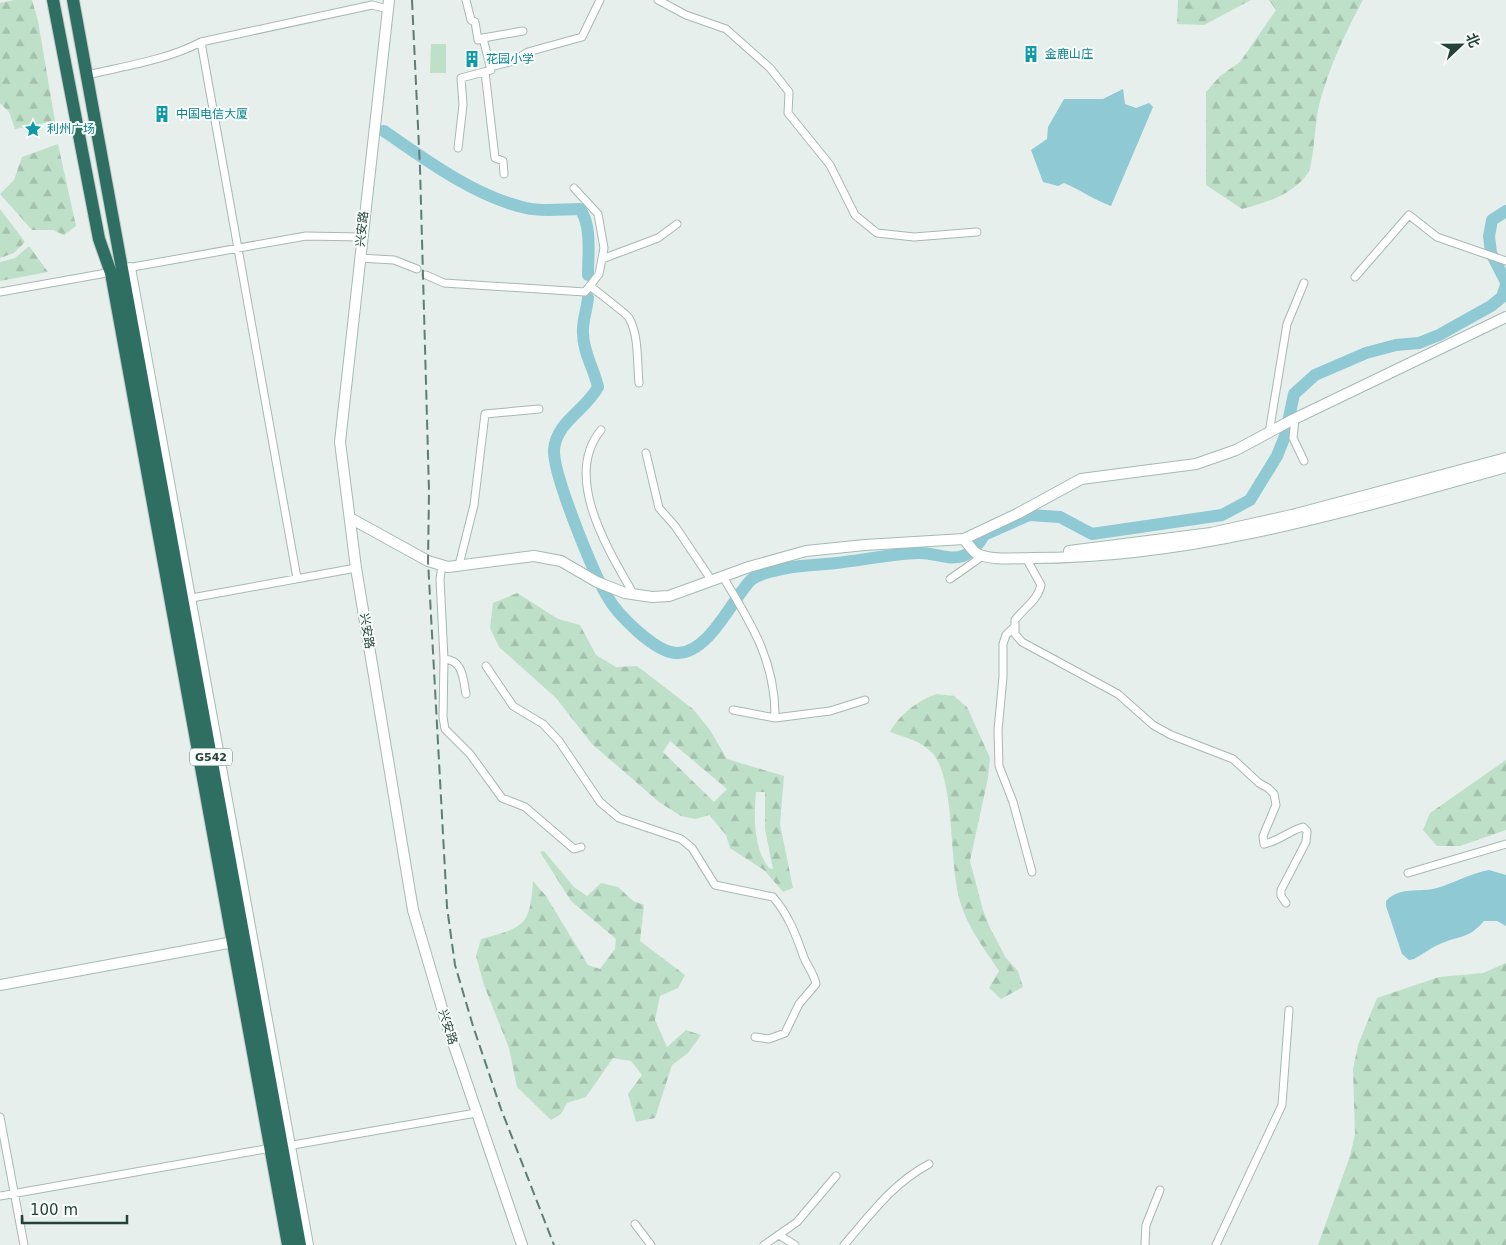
<svg xmlns="http://www.w3.org/2000/svg" width="1506" height="1245" font-family="'DejaVu Sans','Noto Sans SC',sans-serif">
<style>
.green{fill:#bfe0c8}
.forest{fill:url(#forest-firs);fill-rule:evenodd}
.water{fill:#8ec9d4}
.lines{fill:none;stroke-linecap:round;stroke-linejoin:round}
.river{stroke:#8ec9d4;stroke-width:12}
.street-casing{stroke:#a8b8b2;stroke-width:9}
.secondary-casing{stroke:#a4bbb3;stroke-width:12}
.highway-casing{stroke:#c2cac8;stroke-width:14}
.street{stroke:#fff;stroke-width:7}
.secondary{stroke:#fff;stroke-width:10}
.highway{stroke:#2f6f62;stroke-width:12}
.rail{stroke:#5f7d75;stroke-width:2;stroke-dasharray:10 5;stroke-linecap:butt}
.labels{text-anchor:middle;stroke-width:4;stroke-linejoin:round;paint-order:stroke}
.shield{fill:#f7fbf9;stroke:#637a73;stroke-width:1}
.shield-label{font-size:11px;font-weight:bold;fill:#24423a}
.culture-label{font-size:12px;fill:#0d838f;stroke:#f7fbf9;text-anchor:start}
.street-label{font-size:12px;fill:#24423a;stroke:#f7fbf9}
</style>
<defs>
<pattern id="forest-firs" width="22" height="20" patternUnits="userSpaceOnUse" patternTransform="scale(1.25)"><rect width="22" height="20" fill="#bfe0c8"/><path d="M5 1l3.5 6h-7zM16 11l3.5 6h-7z" fill="#a4c1ad"/></pattern>
</defs>
<rect width="100%" height="100%" fill="#e6efeb"/>
<path class="green" d="M 431,44 L 446,44 L 446,73 L 430,73 Z"/>
<path class="forest" d="M 14,0 L 32,0 L 38,21 L 55,121 L 15,129 L 9,112 L 0,103 L 0,3 Z
M 1178,0 L 1251,0 L 1204,25 L 1177,24 Z
M 1269,0 L 1363,0 C 1346,31 1329,67 1320,102 C 1315,116 1314,164 1308,173 C 1293,195 1265,203 1242,209 L 1206,185 L 1206,92 L 1220,76 L 1240,62 L 1276,10 Z
M 58,144 L 76,226 L 64,235 L 53,230 L 32,230 L 0,194 L 14,180 L 22,157 Z
M 0,209 L 25,242 L 14,253 L 0,258 Z
M 29,246 L 48,272 L 0,281 L 0,262 L 15,258 Z
M 517,593 L 558,619 L 580,625 L 596,655 L 616,667 L 637,666 L 693,709 L 710,730 L 727,759 L 784,776 L 780,824 L 793,888 L 783,892 L 765,871 L 730,848 L 726,835 L 709,815 L 696,819 L 681,816 L 659,802 L 592,744 L 556,698 L 499,647 L 490,628 L 493,603 ZM 670,741 L 727,789 L 714,802 L 663,752 ZM 756,792 L 765,792 L 765,829 L 773,869 L 769,868 C 753,848 754,816 756,792 Z
M 937,694 L 954,696 L 967,707 L 990,758 L 988,778 L 970,861 L 983,910 L 990,928 L 1006,958 L 1018,971 L 1023,987 L 1001,999 L 989,988 L 999,971 C 985,950 969,929 961,905 C 948,864 956,785 934,755 C 924,742 905,737 890,732 C 899,715 918,700 937,694 Z
M 1506,760 L 1506,830 L 1460,846 L 1437,846 L 1423,830 L 1430,813 Z
M 544,851 L 574,887 L 587,896 L 601,883 L 618,887 L 633,901 L 644,905 L 640,941 L 685,975 L 678,988 L 660,996 L 655,1020 L 667,1047 L 686,1030 L 701,1035 L 688,1053 L 672,1065 L 655,1118 L 636,1122 L 628,1094 L 642,1075 L 631,1061 L 613,1058 L 586,1097 L 567,1103 L 561,1114 L 551,1120 L 517,1087 L 509,1048 L 484,985 L 476,956 L 481,939 C 524,927 530,927 533,881 L 546,896 L 588,965 L 600,969 L 615,949 L 616,939 L 571,901 L 540,852 Z
M 1506,963 L 1506,1245 L 1318,1245 L 1350,1156 L 1355,1134 L 1353,1069 L 1358,1045 L 1377,998 L 1439,977 L 1483,973 Z"/>
<path class="water" d="M 1123,89 L 1125,104 L 1136,108 L 1149,103 L 1153,107 L 1111,206 C 1094,200 1081,190 1064,183 L 1058,186 L 1043,182 L 1031,150 L 1047,139 L 1048,127 L 1064,99 L 1103,99 Z
M 1489,870 L 1506,875 L 1506,926 L 1497,921 L 1484,921 C 1468,939 1462,935 1442,943 C 1432,947 1423,954 1414,959 L 1409,960 L 1402,954 L 1386,906 L 1386,901 C 1400,886 1419,893 1437,888 C 1454,883 1471,873 1489,870 Z"/>
<g class="lines">
<path class="river" d="M 384,131 C 424,159 476,197 526,208 C 542,212 563,209 580,209 C 592,226 588,254 588,275
M 1506,211 L 1492,220 L 1489,236 L 1491,253 L 1506,282
M 588,298 C 587,309 582,323 583,333 C 583,352 594,369 598,387 C 586,410 556,422 554,450 C 553,475 593,572 607,596 C 617,614 656,654 678,653 C 710,652 732,599 751,580 C 759,573 777,570 787,568 C 803,565 819,565 836,563 C 863,560 891,554 918,553 C 933,552 948,561 963,556 C 971,553 980,543 984,535 L 1029,515 L 1060,517 L 1092,534 L 1222,515 L 1250,500 L 1277,456 L 1285,436 L 1294,394 L 1315,375 L 1366,353 L 1396,345 L 1419,343 L 1439,335 L 1491,306 L 1502,297 L 1506,285"/>
<g class="street-casing">
<path id="street" d="M 658,0 L 686,15 L 726,29 L 770,68 L 789,92 L 788,113 L 830,165 L 855,215 L 877,233 L 914,237 L 977,232
M 483,38 L 523,31
M 490,67 L 513,61 L 528,52 L 582,37 L 600,0
M 485,72 L 495,158 L 503,161 L 504,174
M 87,75 C 125,66 167,60 201,42
M 458,148 L 463,105 L 461,78 L 491,70 L 483,38 L 478,40 L 475,22 L 471,20 L 466,0
M 359,258 L 394,260 L 417,269
M 602,259 L 658,238 L 677,224
M 127,268 L 306,236 L 361,237
M 426,275 L 444,283 L 585,292 L 599,274 L 604,248 L 598,214 L 574,188
M 1355,277 L 1409,215 L 1437,237 L 1506,261
M 590,286 C 596,291 627,314 629,318 C 639,335 637,363 639,383
M 0,292 L 112,272
M 1295,419 L 1293,438 L 1304,461
M 601,430 C 562,477 609,551 634,595
M 1269,433 L 1287,324 L 1304,283
M 646,453 L 659,508 L 675,526 L 712,581
M 1026,558 L 1041,585 C 1038,600 1024,608 1015,620 L 1015,634 L 1022,642 L 1118,694 L 1153,725 L 1171,735 L 1233,759 L 1259,783 L 1268,788 L 1274,794 L 1276,805 L 1263,836 L 1264,844 C 1279,841 1289,831 1303,827 L 1307,831 L 1306,842 L 1281,890 L 1281,896 L 1286,903
M 442,565 L 440,579 L 444,659 L 443,717 L 445,729 L 470,754 L 502,798 L 525,807 L 574,849 L 581,847
M 459,565 L 474,505 L 485,414 L 539,409
M 723,577 C 751,623 776,662 775,718
M 297,578 L 201,42 L 372,5 L 388,9
M 950,579 L 984,555
M 186,599 L 356,568
M 1013,628 L 1006,635 L 1003,644 L 1003,677 L 998,730 L 999,766 L 1013,802 L 1032,872
M 444,659 C 463,660 463,678 466,694
M 486,666 L 513,706 L 543,724 L 559,741 L 600,802 L 619,818 L 681,839 L 692,848 L 715,885 L 773,897 C 788,914 796,935 803,955 C 806,965 814,973 816,984 L 799,1004 L 785,1033 L 769,1039 L 755,1037
M 733,710 L 775,718 L 830,711 L 865,700
M 1408,873 L 1506,844
M 0,1117 L 24,1245
M 287,1146 L 476,1113
M 0,1196 L 271,1148
M 635,1224 L 651,1245
M 779,1235 L 795,1245
M 764,1245 L 797,1222 L 836,1176
M 844,1245 C 871,1214 892,1184 929,1164
M 1145,1245 L 1146,1225 L 1160,1190
M 1216,1245 L 1282,1105 L 1289,1010"/>
</g>
<g class="secondary-casing">
<path id="secondary" d="M 389,0 L 340,442 L 356,568 L 413,910 L 447,1025 L 522,1245
M 130,268 L 308,1245
M 350,518 L 428,561 L 448,567 L 534,556 L 561,561 L 597,582 L 625,593 L 652,597 L 669,596 L 749,567 L 806,551 L 865,545 L 964,539 L 1017,514 L 1081,479 L 1196,464 L 1236,450 L 1292,420 L 1506,317
M 964,539 C 968,544 972,550 976,553 C 989,561 1018,558 1032,558 C 1194,558 1352,510 1506,467
M 1069,551 L 1211,533 L 1292,515 L 1506,458
M 0,985 L 239,941"/>
</g>
<g class="highway-casing">
<path id="highway" d="M 53,0 L 99,239 L 111,273 L 288,1245
M 73,0 L 300,1245"/>
</g>
<use href="#street" class="street"/>
<use href="#secondary" class="secondary"/>
<use href="#highway" class="highway"/>
<path class="rail" d="M 412,0 L 420,168 L 429,491 L 428,561 L 447,907 L 455,965 L 473,1026 L 501,1109 L 554,1245"/>
</g>
<defs>
<g id="building-bare" transform="scale(1.35)"><path d="M-4-6H4V6H1V3H-1V6H-4ZM-2.5-4.3h1.7v1.8h-1.7ZM.8-4.3h1.7v1.8H.8ZM-2.5-1h1.7V.8h-1.7ZM.8-1h1.7V.8H.8Z" fill="#0f9aa8" stroke="#f7fbf9" stroke-width="2.5" paint-order="stroke"/></g>
<g id="sight-bare" transform="scale(1.35)"><path d="M0-6L1.8-2.2L6-1.7L2.9 1.2L3.7 5.4L0 3.3L-3.7 5.4L-2.9 1.2L-6-1.7L-1.8-2.2Z" fill="#0f9aa8" stroke="#f7fbf9" stroke-width="2.5" paint-order="stroke"/></g>
</defs>
<g fill-rule="evenodd">
<use href="#building-bare" x="1031" y="54"/>
<use href="#building-bare" x="472" y="59"/>
<use href="#building-bare" x="162" y="114"/>
<use href="#sight-bare" x="33" y="129"/>
</g>
<g class="labels">
<rect class="shield" x="190" y="748.5" width="42" height="17" rx="4"/>
<g class="shield-label">
<text x="211" y="761">G542</text>
</g>
<g class="culture-label">
<text x="1045" y="58">金鹿山庄</text>
<text x="486" y="63">花园小学</text>
<text x="176" y="118">中国电信大厦</text>
<text x="47" y="133">利州广场</text>
</g>
<g class="street-label">
<text transform="translate(362 229) rotate(-84)" y="4">兴安路</text>
<text transform="translate(367 631) rotate(81)" y="4">兴安路</text>
<text transform="translate(448 1027) rotate(72)" y="4">兴安路</text>
</g>
</g>
<g transform="translate(1461 45) rotate(68)" stroke="#f7fbf9" stroke-width="4" paint-order="stroke">
<path d="M0-4L9 19L0 12L-9 19Z" fill="#24423a"/>
<text y="-8" font-size="14" font-weight="bold" text-anchor="middle" fill="#24423a">北</text>
</g>
<path d="M22 1215v8h105v-8" fill="none" stroke="#24423a" stroke-width="2.5"/>
<text x="30" y="1215" font-size="15" fill="#24423a" stroke="#f7fbf9" stroke-width="4" paint-order="stroke">100 m</text>
</svg>
